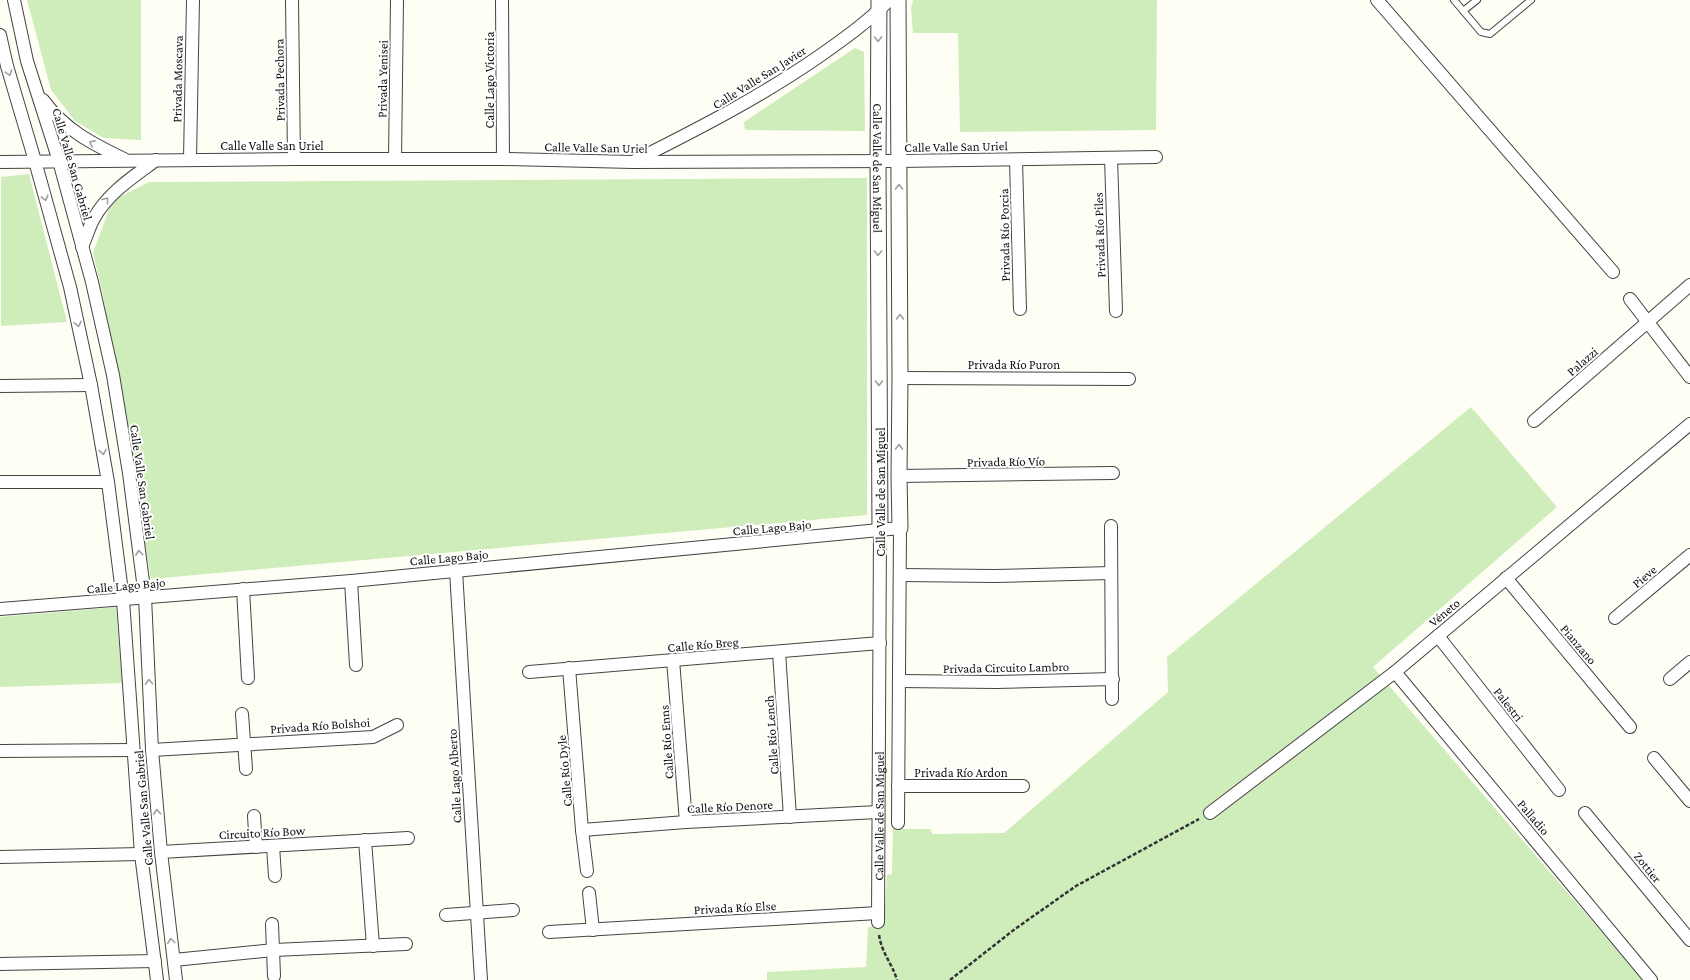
<svg xmlns="http://www.w3.org/2000/svg" width="1690" height="980" font-family="'Crimson Pro',serif">
<style>
.green{fill:#ceedbb}
.lines{fill:none;stroke-linecap:round;stroke-linejoin:round}
.service-casing{stroke:#444;stroke-width:8}
.minor-casing{stroke:#444;stroke-width:14}
.tertiary-casing{stroke:#444;stroke-width:17}
.path{stroke:#333;stroke-width:2.5;stroke-dasharray:4 2;stroke-linecap:butt}
.service{stroke:#fff;stroke-width:6}
.minor{stroke:#fff;stroke-width:12}
.tertiary{stroke:#fff;stroke-width:15}
.oneway{stroke:#a0a0a0}
.labels{text-anchor:middle;stroke-width:4;stroke-linejoin:round;paint-order:stroke}
.street-label{font-size:13px;fill:#111;stroke:#fff}
</style>
<rect width="100%" height="100%" fill="#fffef5"/>
<path class="green" d="M 27,0 L 141,0 L 141,140 L 104,138 L 75,121 L 51,90 Z
M 913,0 L 1157,0 L 1156,130 L 960,132 L 958,33 L 913,33 L 911,8 Z
M 855,48 L 864,52 L 865,131 L 745,130 L 744,122 Z
M 29,174 L 67,322 L 1,326 L 1,177 Z
M 867,178 L 867,515 L 151,579 L 103,296 L 93,253 L 112,201 L 149,182 Z
M 1471,407 L 1557,507 L 1373,667 L 1643,980 L 767,980 L 767,972 L 866,967 L 868,927 L 884,926 L 887,875 L 892,874 L 893,829 L 931,829 L 932,834 L 1004,833 L 1168,692 L 1167,657 Z
M 116,607 L 122,683 L 0,687 L 0,617 Z"/>
<g class="lines">
<g class="service-casing">
<path id="service" d="M 1454,0 L 1481,32 L 1490,34 L 1531,0
M 1463,11 L 1477,0"/>
</g>
<g class="minor-casing">
<g id="minor">
<path d="M 14,0 L 27,61 L 59,161 L 92,282 L 113,375 L 129,473 L 145,597 L 152,750 L 161,852 L 176,980"/>
<path d="M 292,0 L 294,159"/>
<path d="M 502,0 L 503,159"/>
<path d="M 1377,0 L 1613,272"/>
<path d="M 0,35 L 7,66 L 35,161 L 70,287 L 91,385 L 108,482 L 123,600 L 141,854 L 157,980"/>
<path d="M 43,100 C 65,130 91,143 124,159"/>
<path d="M 1111,158 L 1116,311"/>
<path d="M 190,159 L 193,0"/>
<path d="M 395,159 L 397,0"/>
<path d="M 636,160 C 700,128 762,96 821,55 C 845,38 869,21 889,0"/>
<path d="M 1016,160 L 1020,309"/>
<path d="M 0,162 L 294,159 L 503,159 L 633,162 L 898,161 L 1156,157"/>
<path d="M 82,247 C 86,238 89,227 94,218 C 109,192 133,177 156,160"/>
<path d="M 1630,299 L 1690,377"/>
<path d="M 900,378 L 1129,379"/>
<path d="M 0,386 L 91,385"/>
<path d="M 1534,421 L 1690,285"/>
<path d="M 899,476 L 1113,473"/>
<path d="M 0,482 L 108,482"/>
<path d="M 1111,526 L 1112,699"/>
<path d="M 456,571 L 481,980"/>
<path d="M 900,575 L 994,576 L 1111,573"/>
<path d="M 1506,578 L 1630,727"/>
<path d="M 351,581 L 356,665"/>
<path d="M 243,589 L 248,678"/>
<path d="M 0,609 L 351,581 L 900,528 L 898,823"/>
<path d="M 1615,618 L 1690,555"/>
<path d="M 1438,636 L 1559,790"/>
<path d="M 779,652 L 790,817"/>
<path d="M 673,660 L 686,822"/>
<path d="M 569,668 L 582,830 L 587,871"/>
<path d="M 529,672 L 880,643"/>
<path d="M 1395,672 L 1651,980"/>
<path d="M 1670,679 L 1690,662"/>
<path d="M 899,681 L 996,682 L 1113,679"/>
<path d="M 242,714 L 246,769"/>
<path d="M 152,750 L 373,737 L 397,725"/>
<path d="M 0,751 L 133,750"/>
<path d="M 1654,758 L 1690,801"/>
<path d="M 898,786 L 1023,786"/>
<path d="M 1210,813 L 1395,672 L 1690,424"/>
<path d="M 1585,813 L 1690,940"/>
<path d="M 254,816 L 256,847"/>
<path d="M 582,830 L 686,822 L 878,812"/>
<path d="M 365,840 L 373,946"/>
<path d="M 273,846 L 275,876"/>
<path d="M 161,852 L 408,838"/>
<path d="M 0,857 L 141,854"/>
<path d="M 589,893 L 593,930"/>
<path d="M 446,915 L 513,910"/>
<path id="s1" d="M 878,922 L 880,531"/>
<path d="M 272,924 L 274,976"/>
<path d="M 549,932 L 878,913"/>
<path d="M 174,960 L 274,950 L 406,944"/>
<path d="M 0,964 L 155,961"/>
</g>
</g>
<g class="tertiary-casing">
<g id="tertiary">
<path id="s2" d="M 879,0 L 878,161 L 880,531"/>
<path d="M 898,0 L 900,378 L 899,476 L 900,528"/>
</g>
</g>
<path class="path" d="M 879,935 C 882,954 892,963 897,980
M 950,980 L 1015,929 L 1076,886 L 1199,819"/>
<use href="#service" class="service"/>
<use href="#minor" class="minor"/>
<use href="#tertiary" class="tertiary"/>
</g>
<defs><path id="oneway-chevron" d="M-2-3.5L2.5 0L-2 3.5" fill="none" stroke-width="1.6" stroke-linecap="round" stroke-linejoin="round"/></defs>
<g class="oneway">
<use href="#oneway-chevron" transform="translate(878 39) rotate(90)"/>
<use href="#oneway-chevron" transform="translate(9 73) rotate(73)"/>
<use href="#oneway-chevron" transform="translate(92 143) rotate(-153)"/>
<use href="#oneway-chevron" transform="translate(899 187) rotate(-90)"/>
<use href="#oneway-chevron" transform="translate(45 198) rotate(75)"/>
<use href="#oneway-chevron" transform="translate(106 200) rotate(-53)"/>
<use href="#oneway-chevron" transform="translate(878 253) rotate(90)"/>
<use href="#oneway-chevron" transform="translate(900 317) rotate(-90)"/>
<use href="#oneway-chevron" transform="translate(78 324) rotate(78)"/>
<use href="#oneway-chevron" transform="translate(879 383) rotate(90)"/>
<use href="#oneway-chevron" transform="translate(899 447) rotate(-89)"/>
<use href="#oneway-chevron" transform="translate(103 452) rotate(80)"/>
<use href="#oneway-chevron" transform="translate(139 553) rotate(-97)"/>
<use href="#oneway-chevron" transform="translate(149 682) rotate(-93)"/>
<use href="#oneway-chevron" transform="translate(157 812) rotate(-95)"/>
<use href="#oneway-chevron" transform="translate(171 941) rotate(-97)"/>
</g>
<g class="labels">
<g class="street-label">
<text transform="translate(759 77) rotate(-32)" y="5">Calle Valle San Javier</text>
<text transform="translate(177 79) rotate(-89)" y="5">Privada Moscava</text>
<text transform="translate(382 79) rotate(-89)" y="5">Privada Yenisei</text>
<text transform="translate(279 80) rotate(-91)" y="5">Privada Pechora</text>
<text transform="translate(489 80) rotate(-90)" y="5">Calle Lago Victoria</text>
<text x="272" y="150">Calle Valle San Uriel</text>
<text transform="translate(956 146) rotate(-1)" y="5">Calle Valle San Uriel</text>
<text transform="translate(596 147) rotate(1)" y="5">Calle Valle San Uriel</text>
<text transform="translate(73 164) rotate(74)" y="5">Calle Valle San Gabriel</text>
<text dy="5" stroke="none"><textPath href="#s2" startOffset="168">Calle Valle de San Miguel</textPath></text>
<text transform="translate(1004 235) rotate(-91)" y="5">Privada Río Porcia</text>
<text transform="translate(1099 235) rotate(-92)" y="5">Privada Río Piles</text>
<text transform="translate(1582 361) rotate(-41)" y="5">Palazzi</text>
<text x="1014" y="369">Privada Río Puron</text>
<text transform="translate(1006 461) rotate(-1)" y="5">Privada Río Vío</text>
<text transform="translate(143 482) rotate(82)" y="5">Calle Valle San Gabriel</text>
<text transform="translate(880 492) rotate(-90)" y="5">Calle Valle de San Miguel</text>
<text transform="translate(772 527) rotate(-5)" y="5">Calle Lago Bajo</text>
<text transform="translate(449 557) rotate(-5)" y="5">Calle Lago Bajo</text>
<text transform="translate(1644 576) rotate(-40)" y="5">Pieve</text>
<text transform="translate(126 585) rotate(-5)" y="5">Calle Lago Bajo</text>
<text transform="translate(1444 612) rotate(-40)" y="5">Véneto</text>
<text transform="translate(703 644) rotate(-5)" y="5">Calle Río Breg</text>
<text transform="translate(1579 644) rotate(50)" y="5">Pianzano</text>
<text transform="translate(1006 667) rotate(-1)" y="5">Privada Circuito Lambro</text>
<text transform="translate(1509 704) rotate(52)" y="5">Palestri</text>
<text transform="translate(320 725) rotate(-4)" y="5">Privada Río Bolshoi</text>
<text transform="translate(771 735) rotate(-94)" y="5">Calle Río Lench</text>
<text transform="translate(666 742) rotate(-94)" y="5">Calle Río Enns</text>
<text transform="translate(564 771) rotate(-95)" y="5">Calle Río Dyle</text>
<text x="961" y="777">Privada Río Ardon</text>
<text transform="translate(454 776) rotate(-93)" y="5">Calle Lago Alberto</text>
<text transform="translate(730 806) rotate(-3)" y="5">Calle Río Denore</text>
<text transform="translate(143 808) rotate(-95)" y="5">Calle Valle San Gabriel</text>
<text dy="5" stroke="none"><textPath href="#s1" startOffset="106">Calle Valle de San Miguel</textPath></text>
<text transform="translate(1534 817) rotate(50)" y="5">Palladio</text>
<text transform="translate(262 832) rotate(-3)" y="5">Circuito Río Bow</text>
<text transform="translate(1648 867) rotate(51)" y="5">Zottier</text>
<text transform="translate(735 907) rotate(-3)" y="5">Privada Río Else</text>
</g>
</g>
</svg>
